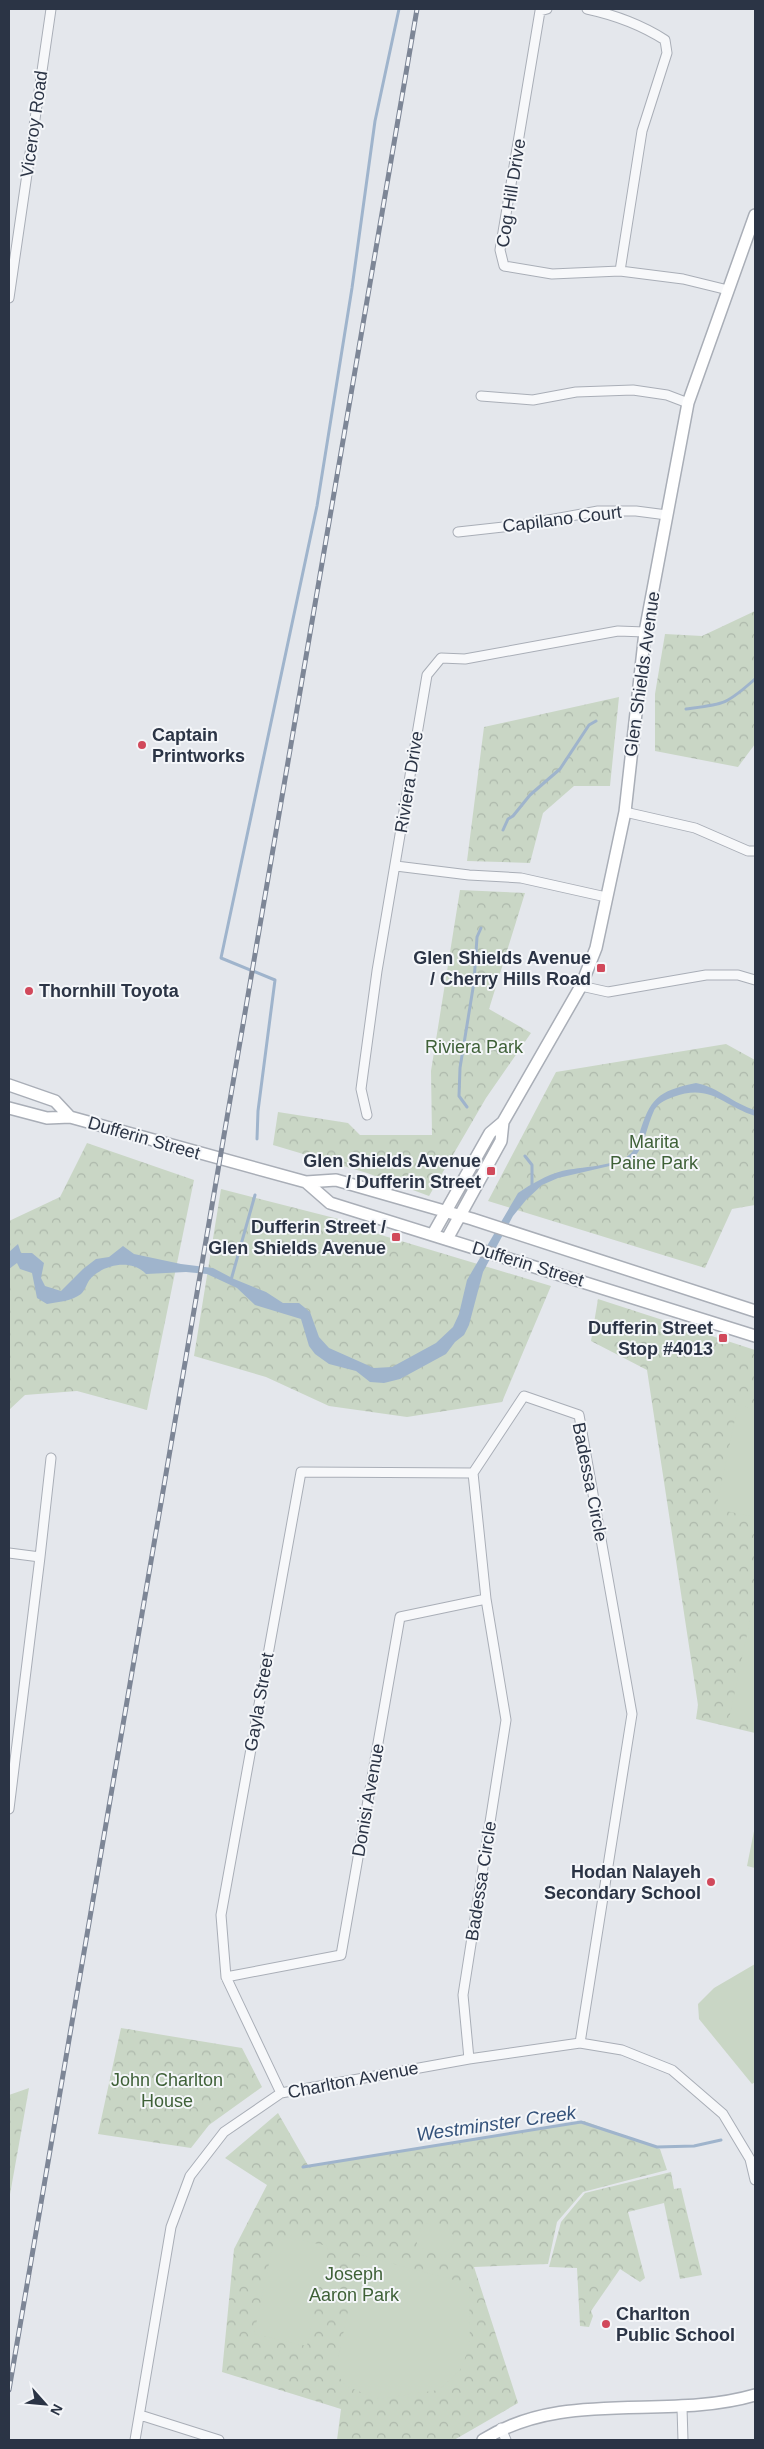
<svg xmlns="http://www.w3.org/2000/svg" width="764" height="2449" font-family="Arial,sans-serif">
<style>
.park{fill:url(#park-crowns)}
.garden{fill:#c9d6c5}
.water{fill:#9fb4cc}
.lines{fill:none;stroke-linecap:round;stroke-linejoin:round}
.stream{stroke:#9fb4cc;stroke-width:3}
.street-casing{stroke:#a9aeb7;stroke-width:11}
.secondary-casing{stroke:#a9aeb7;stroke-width:14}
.street{stroke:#f7f8fa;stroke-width:9}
.secondary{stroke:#fff;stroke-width:11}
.rail-casing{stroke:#7d8696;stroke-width:5}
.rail{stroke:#f4f6f9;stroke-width:3;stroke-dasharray:9;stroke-linecap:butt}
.poi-dot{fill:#d1495b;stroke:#f4f6f9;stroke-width:2}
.labels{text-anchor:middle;stroke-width:4;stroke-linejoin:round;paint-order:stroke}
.street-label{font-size:18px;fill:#2b3445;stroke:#f4f6f9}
.poi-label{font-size:18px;font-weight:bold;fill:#2b3445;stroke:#f4f6f9;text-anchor:end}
.park-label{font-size:18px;fill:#3f6138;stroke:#f4f6f9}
.water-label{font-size:19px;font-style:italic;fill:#34527a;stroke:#f4f6f9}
</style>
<defs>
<pattern id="park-crowns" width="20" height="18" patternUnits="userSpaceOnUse" patternTransform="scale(1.25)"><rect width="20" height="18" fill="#c9d6c5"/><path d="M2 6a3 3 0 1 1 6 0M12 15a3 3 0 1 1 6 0" fill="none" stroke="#adb8ab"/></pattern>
</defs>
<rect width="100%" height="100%" fill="#e4e7ec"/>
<path class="park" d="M 755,611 L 755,744 L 738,767 L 655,751 L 655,694 L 665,634 L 702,636 Z
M 619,697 L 610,786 L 574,786 L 543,813 L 530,863 L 467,861 L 484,727 Z
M 460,890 L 525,893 L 489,1009 L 531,1033 L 486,1098 L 429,1196 L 367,1173 L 273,1145 L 278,1112 L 348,1123 L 360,1135 L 432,1135 L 431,1071 Z
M 726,1044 L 755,1060 L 755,1205 L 732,1209 L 705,1268 L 488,1201 L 556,1072 Z
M 87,1143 L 194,1180 L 147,1410 L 77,1391 L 25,1395 L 9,1410 L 9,1221 L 60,1197 Z
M 221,1189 L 358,1224 L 381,1235 L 551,1286 L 502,1402 L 407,1417 L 329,1406 L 266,1377 L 194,1356 Z
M 598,1299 L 755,1350 L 755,1733 L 696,1719 L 698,1705 L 647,1370 L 591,1341 Z
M 121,2028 L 242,2048 L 262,2087 L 209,2125 L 191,2148 L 98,2134 Z
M 29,2088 L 9,2200 L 9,2095 Z
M 278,2113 L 309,2167 L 584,2121 L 660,2149 L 667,2170 L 583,2192 L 557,2222 L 548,2264 L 474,2267 L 518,2403 L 454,2440 L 337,2440 L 341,2409 L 222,2372 L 234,2249 L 267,2185 L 225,2158 Z
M 671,2172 L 674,2189 L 681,2188 L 702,2275 L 680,2279 L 664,2203 L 628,2212 L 645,2278 L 640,2282 L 620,2269 L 591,2311 L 593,2316 L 589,2327 L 580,2326 L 577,2268 L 549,2267 L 561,2222 L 585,2193 Z"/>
<path class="garden" d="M 738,1405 L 755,1409 L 755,1517 L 716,1509 Z
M 752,1611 L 755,1612 L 755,1724 L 729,1719 Z
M 755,1826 L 755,1868 L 747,1866 Z
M 755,1964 L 755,2082 L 752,2084 L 699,2019 L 698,2004 L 714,1988 Z
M 430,2221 L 448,2226 L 454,2237 L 453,2245 L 446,2252 L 424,2249 L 417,2244 L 417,2231 Z
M 275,2235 L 328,2246 L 307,2346 L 254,2334 Z
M 360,2255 L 469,2284 L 470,2346 L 460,2370 L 439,2390 L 377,2399 L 346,2386 L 335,2372 Z"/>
<path class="water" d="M 696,1083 C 718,1087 734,1104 755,1110 L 755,1116 C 723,1106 711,1083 673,1097 C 665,1100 656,1104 653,1113 C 646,1129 644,1149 631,1161 L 558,1178 L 542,1185 L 526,1200 L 513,1216 L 483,1272 L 469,1325 L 464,1335 L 455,1342 L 446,1354 L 400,1379 L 384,1383 L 370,1382 L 356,1371 L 329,1364 L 315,1354 L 309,1346 L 301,1319 L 255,1305 L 237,1288 L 207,1274 L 186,1272 L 146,1274 C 132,1259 105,1264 91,1278 C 87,1282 85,1291 81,1294 C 72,1301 58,1302 47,1304 L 37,1298 L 32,1273 L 20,1269 L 17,1263 L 9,1269 L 9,1252 L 18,1244 L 21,1253 L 32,1253 L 44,1263 L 41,1278 L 45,1286 L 61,1291 L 83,1269 L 96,1259 L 109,1257 L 123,1246 L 134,1254 L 181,1264 L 213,1268 L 234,1279 L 266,1292 L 283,1303 L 299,1303 L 310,1312 L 319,1337 L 329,1348 L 374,1368 L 392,1367 L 436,1343 L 453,1327 L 459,1314 L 467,1280 L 518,1193 C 531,1184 547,1175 562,1171 C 579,1167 617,1166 629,1155 C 635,1151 637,1142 639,1135 C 650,1099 657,1091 696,1083 Z"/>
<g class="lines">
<path class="stream" d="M 686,709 C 724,704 726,705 755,679
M 503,830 L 508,819 L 513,816 L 530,795 L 560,769 L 589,725 L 596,721
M 467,1107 L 459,1096 L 460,1068 L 474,982 L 477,937 L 481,928
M 257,1139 L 258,1111 L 275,980 L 221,958 L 317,506 L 352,288 L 375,121 L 399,9
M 525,1156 L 532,1165 L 532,1188
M 231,1280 L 255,1195
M 303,2167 L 581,2122 L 657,2147 L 694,2146 L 721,2140"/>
<g class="street-casing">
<path id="street" d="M 547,9 L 540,11 L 500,250 L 504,266 L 552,274 L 620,271 L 683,279 L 728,290
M 587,9 C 615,15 640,24 665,40 L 667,53 L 642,131 L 620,271
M 9,298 L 51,9
M 481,396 L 533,400 L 576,392 L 633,390 L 667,395 L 688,403
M 458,532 L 521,525 L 598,511 L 636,511 L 667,515
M 625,812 L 695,828 L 748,851 L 755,851
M 396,866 L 469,875 L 521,878 L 606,897
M 581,986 L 608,992 L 706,975 L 738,975 L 755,980
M 367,1115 L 361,1089 L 377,971 L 427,675 L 441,658 L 465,659 L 618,631 L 645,632
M 9,1553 L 40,1557 L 9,1809
M 40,1557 L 51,1458
M 226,1977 L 341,1955 L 400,1617 L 486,1599
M 469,2059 L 463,1995 L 506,1720 L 486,1599 L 473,1473 L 524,1396 L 579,1415 L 632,1714 L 580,2043
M 281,2093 L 226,1977 L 221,1915 L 301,1472 L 473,1473
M 682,2408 L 683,2440
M 140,2415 L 219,2440
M 501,2428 L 506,2440
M 135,2440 L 171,2227 L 190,2176 L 224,2132 L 281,2093 L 469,2059 L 580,2043 L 622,2050 L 672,2070 L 723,2114 L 750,2159 L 755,2180"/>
</g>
<g class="secondary-casing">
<path id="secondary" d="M 9,1085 L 55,1101 L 70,1117
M 9,1108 L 47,1118 L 70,1117 L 306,1182 L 336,1180 L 472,1219 L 755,1311
M 306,1182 L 330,1203 L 755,1336
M 433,1234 L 490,1133 L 503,1122
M 447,1239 L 501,1141 L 503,1122 L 581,986 L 596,948 L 625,812 L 645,632 L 688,403 L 755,215
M 483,2440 C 565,2388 666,2421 755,2395"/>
</g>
<use href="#street" class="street"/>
<use href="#secondary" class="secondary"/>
<g class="rail-casing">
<path id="rail" d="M 9,2390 L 417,9"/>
</g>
<use href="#rail" class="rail"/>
</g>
<g class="poi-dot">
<circle cx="142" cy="745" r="5"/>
<rect x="596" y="963" width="10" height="10" rx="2.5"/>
<circle cx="29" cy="991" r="5"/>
<rect x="486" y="1166" width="10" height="10" rx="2.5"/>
<rect x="391" y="1232" width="10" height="10" rx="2.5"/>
<rect x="718" y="1333" width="10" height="10" rx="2.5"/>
<circle cx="711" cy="1882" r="5"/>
<circle cx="606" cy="2324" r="5"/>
</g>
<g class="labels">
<g class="street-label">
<text transform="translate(34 124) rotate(-82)" y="6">Viceroy Road</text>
<text transform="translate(511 193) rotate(-81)" y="6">Cog Hill Drive</text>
<text transform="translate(562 519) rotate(-7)" y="6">Capilano Court</text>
<text transform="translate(642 674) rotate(-82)" y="6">Glen Shields Avenue</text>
<text transform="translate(409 782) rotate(-81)" y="6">Riviera Drive</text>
<text transform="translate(144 1138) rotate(16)" y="6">Dufferin Street</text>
<text transform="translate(528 1264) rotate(17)" y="6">Dufferin Street</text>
<text transform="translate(590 1482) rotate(79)" y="6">Badessa Circle</text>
<text transform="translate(259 1702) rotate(-80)" y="6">Gayla Street</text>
<text transform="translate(368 1800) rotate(-80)" y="6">Donisi Avenue</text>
<text transform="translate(481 1881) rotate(-81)" y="6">Badessa Circle</text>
<text transform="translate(353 2080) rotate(-11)" y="6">Charlton Avenue</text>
</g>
<g class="poi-label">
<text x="152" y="741" text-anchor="start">Captain<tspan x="152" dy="21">Printworks</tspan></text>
<text x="591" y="964">Glen Shields Avenue<tspan x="591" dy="21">/ Cherry Hills Road</tspan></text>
<text x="39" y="997" text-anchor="start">Thornhill Toyota</text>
<text x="481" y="1167">Glen Shields Avenue<tspan x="481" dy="21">/ Dufferin Street</tspan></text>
<text x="386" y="1233">Dufferin Street /<tspan x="386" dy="21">Glen Shields Avenue</tspan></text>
<text x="713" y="1334">Dufferin Street<tspan x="713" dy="21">Stop #4013</tspan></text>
<text x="701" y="1878">Hodan Nalayeh<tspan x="701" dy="21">Secondary School</tspan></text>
<text x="616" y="2320" text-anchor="start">Charlton<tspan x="616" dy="21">Public School</tspan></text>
</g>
<g class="park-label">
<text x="474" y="1053">Riviera Park</text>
<text x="654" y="1148">Marita<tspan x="654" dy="21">Paine Park</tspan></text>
<text x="167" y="2086">John Charlton<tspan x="167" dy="21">House</tspan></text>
<text x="354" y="2280">Joseph<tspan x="354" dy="21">Aaron Park</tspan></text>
</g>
<g class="water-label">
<text transform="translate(496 2123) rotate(-8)" y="7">Westminster Creek</text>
</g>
</g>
<rect width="764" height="2449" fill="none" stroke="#2b3445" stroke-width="20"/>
<g transform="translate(45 2404) rotate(117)" stroke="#f4f6f9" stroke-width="4" paint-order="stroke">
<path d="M0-4L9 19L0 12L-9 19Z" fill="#2b3445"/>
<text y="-8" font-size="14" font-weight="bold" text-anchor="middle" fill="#2b3445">N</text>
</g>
</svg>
